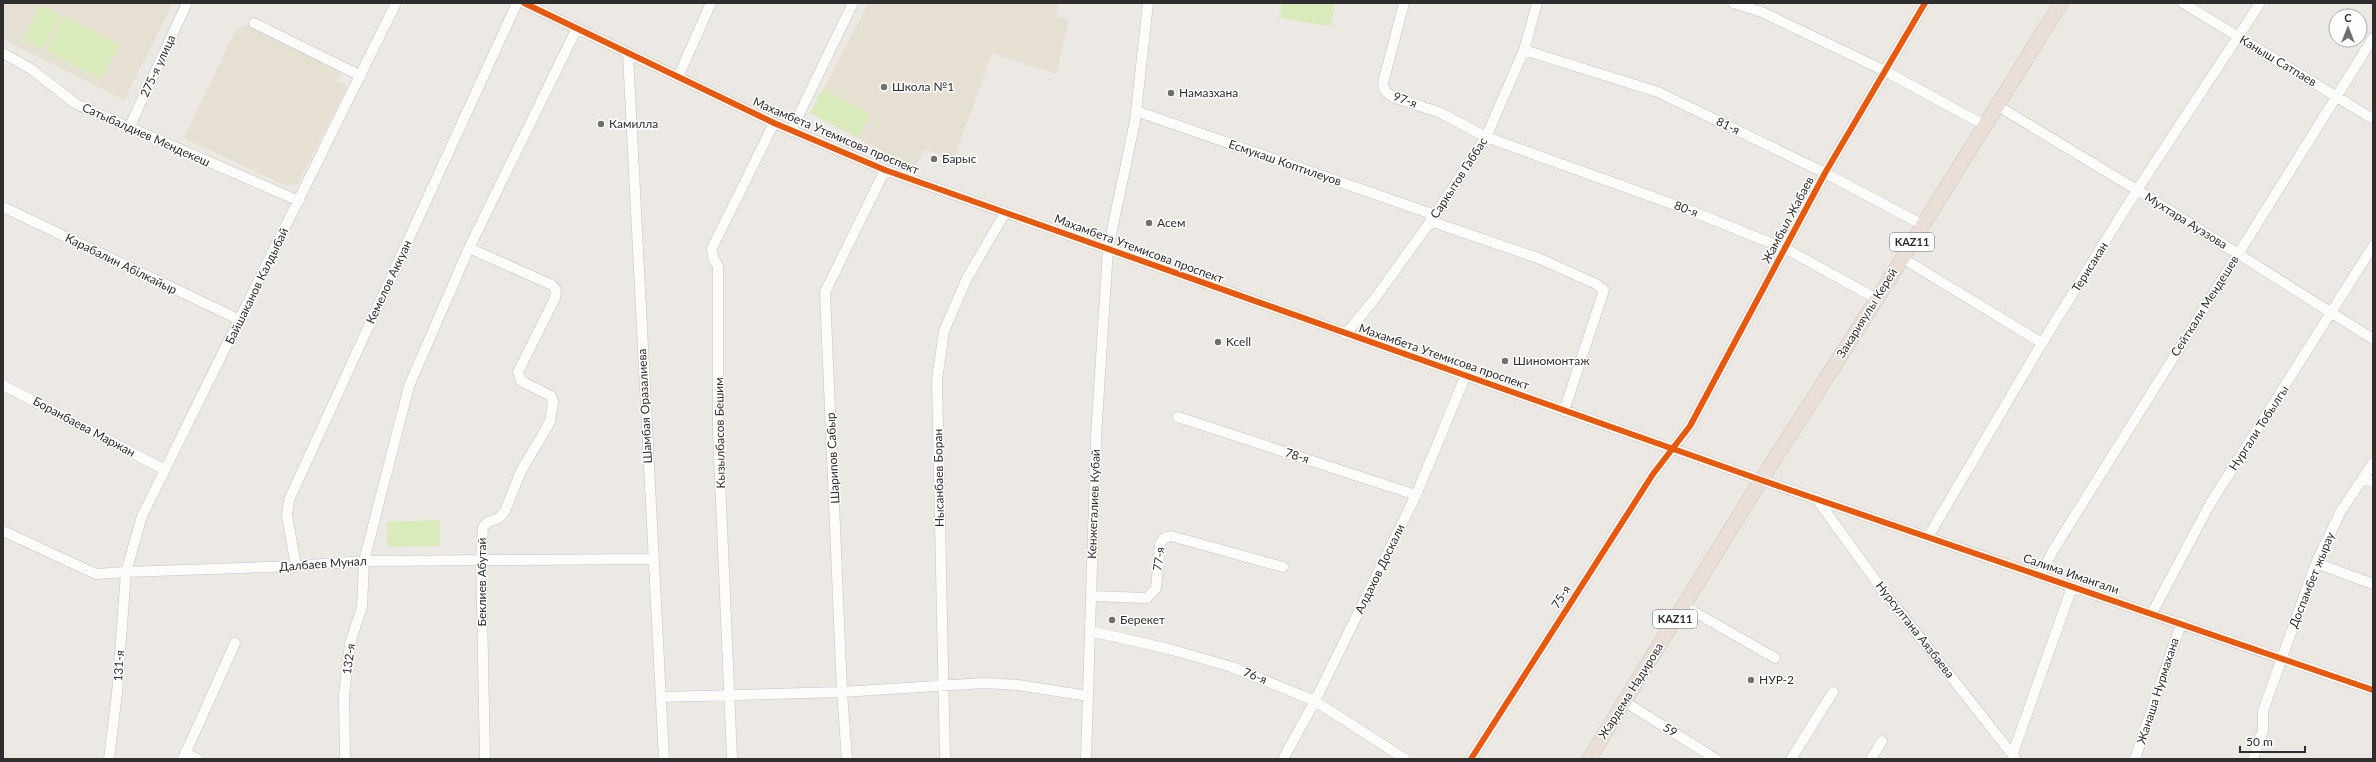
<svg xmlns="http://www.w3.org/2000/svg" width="2376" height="762" font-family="Lato,sans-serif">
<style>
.education{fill:#e6e0d3}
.pitch{fill:#d9eabb}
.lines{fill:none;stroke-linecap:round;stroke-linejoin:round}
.minor-casing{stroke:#c5c4c5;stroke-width:11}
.highway-casing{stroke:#c6c5c4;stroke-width:15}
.minor{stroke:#fcfcfb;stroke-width:10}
.highway{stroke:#eadfd6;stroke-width:14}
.cycleway-casing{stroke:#fff;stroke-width:8}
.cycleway{stroke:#e8590c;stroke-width:6}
.poi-dot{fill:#706f6e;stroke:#fff;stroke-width:1.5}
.labels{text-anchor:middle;stroke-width:3;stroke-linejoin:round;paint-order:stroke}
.shield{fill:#fff;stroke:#6d6d6d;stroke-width:1}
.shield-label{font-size:11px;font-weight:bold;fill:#2e2e2e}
.street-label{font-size:12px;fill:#2e2e2e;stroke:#fff}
.poi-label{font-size:12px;fill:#2e2e2e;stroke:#fff;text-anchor:start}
</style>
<rect width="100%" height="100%" fill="#ece8e4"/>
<path class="education" d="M 3,3 L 173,3 L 124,100 L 3,39 Z
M 869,3 L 1059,3 L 1055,16 L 1069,20 L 1056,74 L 992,53 L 954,159 L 924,149 L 915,168 L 810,113 Z
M 250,23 L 343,68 L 337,81 L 345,84 L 347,88 L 297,185 L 286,186 L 184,138 L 236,29 Z"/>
<path class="pitch" d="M 1282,3 L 1335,3 L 1331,26 L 1279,18 Z
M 41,5 L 60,15 L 42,49 L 23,39 Z
M 63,16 L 119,45 L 101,79 L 46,51 Z
M 823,89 L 870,114 L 858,137 L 810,113 Z
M 440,520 L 440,546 L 388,547 L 387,522 Z"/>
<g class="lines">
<g class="minor-casing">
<path id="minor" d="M 524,3 L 774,123 L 885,170 L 1761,480 L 2373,690
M 1404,3 L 1383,83 L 1385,91 L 1393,97 L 1441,113 L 1486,137 L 1689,210 L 1786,249 L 1877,299
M 1733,3 L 1762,12 L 1885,71 L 1986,126
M 2183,3 L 2373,119
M 254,23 L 361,76
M 1524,50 L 1658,92 L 1825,173 L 1923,225
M 3,53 L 31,69 L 76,104 L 299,201
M 628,54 L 664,759
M 678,77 L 711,3
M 1998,106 L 2137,190 L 2373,339
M 1136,111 L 1435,215
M 129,128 L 187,3
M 791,131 L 853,3
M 3,207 L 240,320
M 1430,221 L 1538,258 L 1596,284 L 1604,290 L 1564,411
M 469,248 L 552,285 L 556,290 L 555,298 L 518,372 L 521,381 L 551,396 L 553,402 L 550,422 L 521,471 L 505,511 L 499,518 L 488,522 L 483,527 L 481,559 L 485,759
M 1902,258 L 2042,343
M 1346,334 L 1376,297 L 1435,215 L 1486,137 L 1524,50 L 1537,3
M 3,385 L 165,470
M 1178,417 L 1416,495
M 2363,478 L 2373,482
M 1816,498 L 1884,592 L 2016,759
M 3,531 L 96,574 L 126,572 L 296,566 L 364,561 L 653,559
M 1928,537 L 2042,343 L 2137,190 L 2260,3
M 2316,563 L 2373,584
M 296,566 L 287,516 L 289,500 L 517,3
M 2040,575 L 2054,549 L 2373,38
M 1091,596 L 1147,598 L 1156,588 L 1160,544 L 1164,538 L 1171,536 L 1283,567
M 1684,606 L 1775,658
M 2152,613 L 2210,504 L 2373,246
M 1090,631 L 1169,649 L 1232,667 L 1315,701 L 1405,759
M 661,697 L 842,692 L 984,683 L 1018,685 L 1088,696
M 1625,702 L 1716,759
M 185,753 L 198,759
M 2013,753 L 2072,587
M 109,759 L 117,693 L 126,572 L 142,516 L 396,3
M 183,759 L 235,643
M 345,759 L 344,695 L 350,643 L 362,607 L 364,561 L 409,386 L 469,248 L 577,28
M 732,759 L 718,432 L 718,266 L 713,258 L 712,248 L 774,123
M 847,759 L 842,692 L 825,292 L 885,170
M 945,759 L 937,380 L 944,331 L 967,278 L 1005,213
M 1086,759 L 1096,437 L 1108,249 L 1135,121 L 1148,3
M 1283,759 L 1315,701 L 1416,495 L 1466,375
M 1471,759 L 1653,474 L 1690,426 L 1825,173 L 1925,3
M 1791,759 L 1833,692
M 1871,759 L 1882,741
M 2135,759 L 2181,623
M 2253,759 L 2263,730 L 2263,711 L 2316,563 L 2341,511 L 2373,463"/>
</g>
<g class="highway-casing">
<path id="highway" d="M 1589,759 L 1761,480 L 1877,299 L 2061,3"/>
</g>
<use href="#minor" class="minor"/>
<use href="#highway" class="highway"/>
<g class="cycleway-casing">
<path id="cycleway" d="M 524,3 L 774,123 L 885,170 L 1761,480 L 2373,690
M 1471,759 L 1653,474 L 1690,426 L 1825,173 L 1925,3"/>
</g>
<use href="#cycleway" class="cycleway"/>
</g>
<g class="poi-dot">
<circle cx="884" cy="87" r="4"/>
<circle cx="1171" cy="93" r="4"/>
<circle cx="601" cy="124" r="4"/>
<circle cx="934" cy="159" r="4"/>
<circle cx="1149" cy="223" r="4"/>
<circle cx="1218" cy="342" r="4"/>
<circle cx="1505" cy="361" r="4"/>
<circle cx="1112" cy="620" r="4"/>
<circle cx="1751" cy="680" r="4"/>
</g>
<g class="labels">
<g class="shield">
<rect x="1890" y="233" width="44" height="18" rx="3"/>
<rect x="1653" y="610" width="44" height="18" rx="3"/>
</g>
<g class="shield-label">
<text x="1912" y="246">KAZ11</text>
<text x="1675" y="623">KAZ11</text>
</g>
<g class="street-label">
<text transform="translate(2278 61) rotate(31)" y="4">Каныш Сатпаев</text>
<text transform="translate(158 66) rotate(-65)" y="4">275-я улица</text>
<text transform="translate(1405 100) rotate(21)" y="4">97-я</text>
<text transform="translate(1728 126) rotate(26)" y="4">81-я</text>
<text transform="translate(146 135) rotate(24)" y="4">Сатыбалдиев Мендекеш</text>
<text transform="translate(836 136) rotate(23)" y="4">Махамбета Утемисова проспект</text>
<text transform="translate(1285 163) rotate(19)" y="4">Есмукаш Коптилеуов</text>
<text transform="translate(1459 178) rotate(-57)" y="4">Саркытов Габбас</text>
<text transform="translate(1686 209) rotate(21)" y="4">80-я</text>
<text transform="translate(1788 220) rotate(-62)" y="4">Жамбыл Жабаев</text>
<text transform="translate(2186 221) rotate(32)" y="4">Мухтара Ауэзова</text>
<text transform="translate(1139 249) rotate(20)" y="4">Махамбета Утемисова проспект</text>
<text transform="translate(121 264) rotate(26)" y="4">Карабалин Абілкайыр</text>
<text transform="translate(2090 267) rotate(-58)" y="4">Терисакан</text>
<text transform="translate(389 282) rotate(-65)" y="4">Кемелов Аккуан</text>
<text transform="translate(257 286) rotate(-64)" y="4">Байшаканов Калдыбай</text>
<text transform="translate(2205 306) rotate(-58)" y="4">Сейткали Мендешев</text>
<text transform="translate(1867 313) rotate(-58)" y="4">Закарияулы Керей</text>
<text transform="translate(1444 357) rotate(19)" y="4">Махамбета Утемисова проспект</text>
<text transform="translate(645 406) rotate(-93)" y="4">Шамбая Оразалиева</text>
<text transform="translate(84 427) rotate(28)" y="4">Боранбаева Маржан</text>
<text transform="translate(2259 428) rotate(-57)" y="4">Нургали Тобылгы</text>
<text transform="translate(720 433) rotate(-91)" y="4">Кызылбасов Бешим</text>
<text transform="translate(1297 456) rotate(18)" y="4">78-я</text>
<text transform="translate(833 458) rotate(-93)" y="4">Шарипов Сабыр</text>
<text transform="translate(939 478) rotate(-91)" y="4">Нысанбаев Боран</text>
<text transform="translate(1094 504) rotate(-88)" y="4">Кенжегалиев Кубай</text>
<text transform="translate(1159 559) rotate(-82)" y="4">77-я</text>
<text transform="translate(323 564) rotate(-4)" y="4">Далбаев Мунал</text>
<text transform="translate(1380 569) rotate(-64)" y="4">Алдахов Доскали</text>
<text transform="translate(2071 574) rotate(19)" y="4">Салима Имангали</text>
<text transform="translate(2312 580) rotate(-68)" y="4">Доспамбет жырау</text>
<text transform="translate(482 582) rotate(-90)" y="4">Беклиев Абутай</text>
<text transform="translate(1561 597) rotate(-58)" y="4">75-я</text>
<text transform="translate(1915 630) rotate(52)" y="4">Нурсултана Аязбаева</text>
<text transform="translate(349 659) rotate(-82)" y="4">132-я</text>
<text transform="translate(119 666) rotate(-86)" y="4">131-я</text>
<text transform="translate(1255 676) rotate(22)" y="4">76-я</text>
<text transform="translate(1631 691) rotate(-58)" y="4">Жардема Надирова</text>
<text transform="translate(2158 691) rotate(-72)" y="4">Жанаша Нурмахана</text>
<text transform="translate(1670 730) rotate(32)" y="4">59</text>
</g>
<g class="poi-label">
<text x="892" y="91">Школа №1</text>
<text x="1179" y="97">Намазхана</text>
<text x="609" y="128">Камилла</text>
<text x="942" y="163">Барыс</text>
<text x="1157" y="227">Асем</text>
<text x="1226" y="346">Kcell</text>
<text x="1513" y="365">Шиномонтаж</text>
<text x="1120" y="624">Берекет</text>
<text x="1759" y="684">НУР-2</text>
</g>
</g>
<rect width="2376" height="762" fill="none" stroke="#2e2e2e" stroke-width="8"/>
<g transform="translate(2348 28)"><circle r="19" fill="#ffffff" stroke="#ababab"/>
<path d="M0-3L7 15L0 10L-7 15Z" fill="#706f6e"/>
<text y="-6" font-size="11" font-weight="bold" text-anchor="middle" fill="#2e2e2e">С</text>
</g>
<path d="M2240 746v6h65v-6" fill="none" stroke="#2e2e2e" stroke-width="2"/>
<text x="2246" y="746" font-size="12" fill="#2e2e2e" stroke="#ffffff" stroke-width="3" paint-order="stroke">50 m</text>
</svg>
